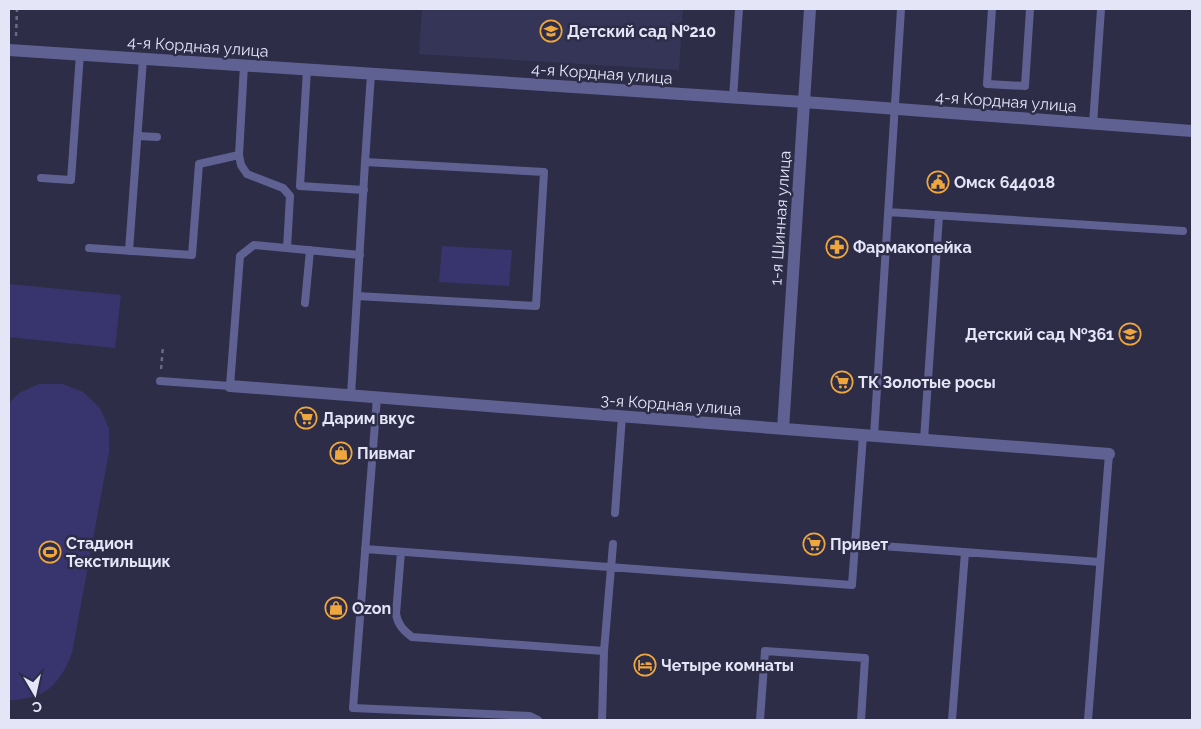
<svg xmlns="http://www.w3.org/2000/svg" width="1201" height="729" font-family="Raleway,sans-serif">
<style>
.built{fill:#353657}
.green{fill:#38356e}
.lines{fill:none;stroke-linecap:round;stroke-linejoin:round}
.path{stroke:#6a6a82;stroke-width:2.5;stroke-dasharray:4 4;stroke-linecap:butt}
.lane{stroke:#606193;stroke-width:8}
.street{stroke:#606193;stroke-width:12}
.labels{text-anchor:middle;stroke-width:5;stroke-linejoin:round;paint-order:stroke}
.poi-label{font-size:16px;font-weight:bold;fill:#e4e5f7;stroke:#2d2d48;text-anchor:start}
.street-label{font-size:16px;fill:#e4e5f7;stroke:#2d2d48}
</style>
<rect width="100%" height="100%" fill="#2d2d48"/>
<path class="built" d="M 422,9 L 683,9 L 679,70 L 419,54 Z"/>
<path class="green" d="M 442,246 L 512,250 L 509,286 L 439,282 Z
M 9,284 L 121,295 L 115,348 L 9,337 Z
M 39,384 L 62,384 L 83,392 L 100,408 L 109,429 L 109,452 L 72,653 C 59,686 45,699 9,700 L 9,403 L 19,393 Z"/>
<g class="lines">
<path class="path" d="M 16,36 L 17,9
M 161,369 L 163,346"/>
<path class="lane" d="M 992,9 L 987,84 L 1025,86 L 1030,9
M 244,65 L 239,155 L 241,165 L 247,174 L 283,188 L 290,196 L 287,248
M 310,70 L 307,69 L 300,186 L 364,190
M 733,98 L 739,9
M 1093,124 L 1101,9
M 138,136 L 157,137
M 41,178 L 71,180 L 80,54
M 888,212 L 1183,231
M 89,248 L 192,255 L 199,164 L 239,155
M 129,251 L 143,59
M 357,296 L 365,162
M 305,303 L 310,250
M 160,381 L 230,386 L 240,256 L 254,245 L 360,255
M 351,395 L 357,296 L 536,306 L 544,172 L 365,162 L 371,74
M 377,397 L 353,708 L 530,716 L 538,720
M 874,436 L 901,9
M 924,440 L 939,216
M 615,513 L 622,416
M 855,544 L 1100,562
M 365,549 L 852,585 L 863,435
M 401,552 L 396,614 C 398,625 403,630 412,637 L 604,651 L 613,544
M 602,720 L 604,651
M 760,720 L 765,651 L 865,658 L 861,720
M 952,720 L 965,552
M 1088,720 L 1109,454"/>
<path class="street" d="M 9,50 L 804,102 L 1192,131
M 230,386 L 1109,454
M 783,429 L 810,9"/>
</g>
<defs>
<g id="school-ring" transform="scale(1.125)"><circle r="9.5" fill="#2d2d48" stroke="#efa73d" stroke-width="1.5"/><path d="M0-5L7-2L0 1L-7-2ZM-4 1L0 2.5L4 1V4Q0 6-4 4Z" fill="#efa73d"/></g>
<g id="civic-ring" transform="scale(1.125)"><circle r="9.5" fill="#2d2d48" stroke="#efa73d" stroke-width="1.5"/><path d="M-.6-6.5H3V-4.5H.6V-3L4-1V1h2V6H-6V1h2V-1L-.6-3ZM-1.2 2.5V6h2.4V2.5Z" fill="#efa73d"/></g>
<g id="pharmacy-ring" transform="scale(1.125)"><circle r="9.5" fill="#2d2d48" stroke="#efa73d" stroke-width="1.5"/><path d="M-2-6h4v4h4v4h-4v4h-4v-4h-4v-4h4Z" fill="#efa73d"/></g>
<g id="supermarket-ring" transform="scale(1.125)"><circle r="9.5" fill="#2d2d48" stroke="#efa73d" stroke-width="1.5"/><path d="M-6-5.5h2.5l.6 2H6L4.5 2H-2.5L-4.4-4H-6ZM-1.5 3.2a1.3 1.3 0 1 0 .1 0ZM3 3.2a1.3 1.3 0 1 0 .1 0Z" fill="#efa73d"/></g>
<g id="shop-ring" transform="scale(1.125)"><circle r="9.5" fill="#2d2d48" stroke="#efa73d" stroke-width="1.5"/><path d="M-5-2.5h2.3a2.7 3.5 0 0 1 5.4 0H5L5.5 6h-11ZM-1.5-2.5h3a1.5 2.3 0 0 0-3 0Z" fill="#efa73d"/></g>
<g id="stadium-ring" transform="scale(1.125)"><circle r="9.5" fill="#2d2d48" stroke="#efa73d" stroke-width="1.5"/><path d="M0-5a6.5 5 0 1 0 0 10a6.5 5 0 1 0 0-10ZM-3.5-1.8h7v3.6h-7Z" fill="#efa73d"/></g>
<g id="hotel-ring" transform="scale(1.125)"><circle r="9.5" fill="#2d2d48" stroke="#efa73d" stroke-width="1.5"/><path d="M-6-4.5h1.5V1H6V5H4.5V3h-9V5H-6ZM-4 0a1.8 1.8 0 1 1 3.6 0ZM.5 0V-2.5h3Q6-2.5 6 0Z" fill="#efa73d"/></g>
</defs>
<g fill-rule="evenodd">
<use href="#school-ring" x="551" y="31"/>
<use href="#civic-ring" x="938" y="182"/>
<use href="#pharmacy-ring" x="837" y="247"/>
<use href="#school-ring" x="1130" y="334"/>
<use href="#supermarket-ring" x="842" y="382"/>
<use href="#supermarket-ring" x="306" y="418"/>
<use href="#shop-ring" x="341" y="453"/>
<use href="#supermarket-ring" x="814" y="544"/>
<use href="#stadium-ring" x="50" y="552"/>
<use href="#shop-ring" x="336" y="608"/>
<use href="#hotel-ring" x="645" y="665"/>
</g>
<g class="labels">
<g class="poi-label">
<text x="567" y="37">Детский сад №210</text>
<text x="954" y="188">Омск 644018</text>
<text x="853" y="253">Фармакопейка</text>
<text x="1114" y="340" text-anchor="end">Детский сад №361</text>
<text x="858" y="388">ТК Золотые росы</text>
<text x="322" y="424">Дарим вкус</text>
<text x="357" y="459">Пивмаг</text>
<text x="66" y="549">Стадион<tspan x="66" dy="18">Текстильщик</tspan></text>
<text x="830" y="550">Привет</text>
<text x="352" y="614">Ozon</text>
<text x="661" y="671">Четыре комнаты</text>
</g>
<g class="street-label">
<text transform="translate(198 46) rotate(4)" y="6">4-я Кордная улица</text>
<text transform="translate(602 73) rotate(4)" y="6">4-я Кордная улица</text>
<text transform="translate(1006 101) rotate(4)" y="6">4-я Кордная улица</text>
<text transform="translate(780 218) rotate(-86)" y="6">1-я Шинная улица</text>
<text transform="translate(671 404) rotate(4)" y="6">3-я Кордная улица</text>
</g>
</g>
<rect width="1201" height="729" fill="none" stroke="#e4e5f7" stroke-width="20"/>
<g transform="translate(35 694) rotate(171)" stroke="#2d2d48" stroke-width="4" paint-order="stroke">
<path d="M0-4L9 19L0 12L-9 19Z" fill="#e4e5f7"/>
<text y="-8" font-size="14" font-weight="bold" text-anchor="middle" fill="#e4e5f7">С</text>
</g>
</svg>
